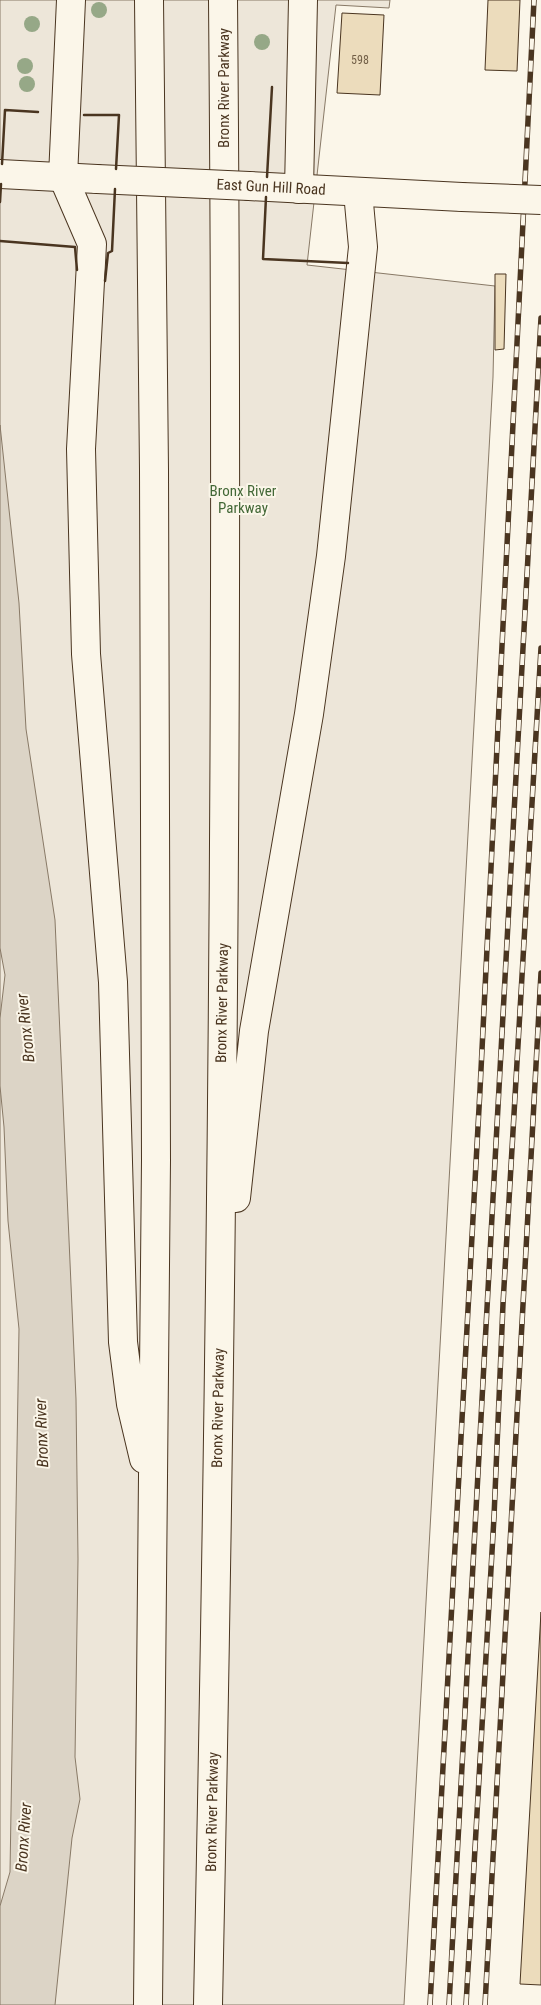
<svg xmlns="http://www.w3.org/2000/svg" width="541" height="2005" font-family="'Roboto Condensed',sans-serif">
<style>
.green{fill:#ede6d9;stroke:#887966}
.water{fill:#dcd4c6;stroke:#887966}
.building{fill:#ecdcbc;stroke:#4a3520}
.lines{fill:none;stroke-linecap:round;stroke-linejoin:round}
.major-casing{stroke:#4a3520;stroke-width:30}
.highway-casing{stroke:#4a3520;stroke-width:30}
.major{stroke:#fbf6e9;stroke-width:28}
.highway{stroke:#fbf6e9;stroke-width:28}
.rail-casing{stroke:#4a3520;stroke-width:5.5}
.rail{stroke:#fbf6e9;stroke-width:4;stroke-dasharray:11;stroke-linecap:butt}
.major-bridge-casing{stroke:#4a3520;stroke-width:30;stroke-linecap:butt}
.major-bridge{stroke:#fbf6e9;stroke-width:28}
.wall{stroke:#4a3520;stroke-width:2.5}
.tree{fill:#96a887}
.labels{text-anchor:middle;stroke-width:4;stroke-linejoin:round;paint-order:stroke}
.number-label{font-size:12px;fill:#725f47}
.street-label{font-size:15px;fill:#4a3520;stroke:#fbf6e9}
.park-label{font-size:15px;fill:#436837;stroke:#fbf6e9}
.water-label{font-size:16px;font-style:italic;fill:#4a3520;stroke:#fbf6e9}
</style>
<rect width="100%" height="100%" fill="#fbf6e9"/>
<path class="green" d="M 0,0 L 390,0 L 389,8 L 336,5 L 307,265 L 495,286 L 493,377 L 404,2005 L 0,2005 Z"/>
<path class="water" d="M 0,425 L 19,603 L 26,729 L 55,920 L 76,1399 L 78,1559 L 75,1757 L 80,1799 L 72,1838 L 55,2005 L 0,2005 L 0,1906 L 10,1872 L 19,1329 L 8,1221 L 4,1127 L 0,1086 L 0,1018 L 5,975 L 0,948 Z"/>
<path class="building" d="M 488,0 L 520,0 L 517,71 L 485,70 Z
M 342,13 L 384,15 L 380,95 L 337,93 Z
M 495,274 L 506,274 L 504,349 L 495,350 Z
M 541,1612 L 541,1985 L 520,1984 Z"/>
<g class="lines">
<g class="major-casing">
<path id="major" d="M 0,174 L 97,179
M 249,186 L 462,197"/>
</g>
<g class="highway-casing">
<path id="highway" d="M 71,0 L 63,177 L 92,244 L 81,449 L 86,654 L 113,982 L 123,1342 L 131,1404 L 144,1459
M 299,189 L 303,0
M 236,1198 L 254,1031 L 309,714 L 331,556 L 363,247 L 358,192
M 148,2005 L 156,1160 L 154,470 L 149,0
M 208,2005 C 222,1337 229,668 223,0"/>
</g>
<use href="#major" class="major"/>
<use href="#highway" class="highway"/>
<g class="rail-casing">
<path id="rail" d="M 430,2005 L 480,1090 L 534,0
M 449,2005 L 541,318
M 466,2005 L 494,1517 L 503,1304 L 541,648
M 485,2005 L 541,973"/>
</g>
<use href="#rail" class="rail"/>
<g class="major-bridge-casing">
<path id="major-bridge" d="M 97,179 L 249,186
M 462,197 L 541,200"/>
</g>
<use href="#major-bridge" class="major-bridge"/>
<path class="wall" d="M 84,115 L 119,115 L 116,169
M 2,164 L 5,110 L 38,112
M 267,177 L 272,87
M 266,197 L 263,259 L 348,263
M 0,202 L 1,184
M 0,241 L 75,247 L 77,270
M 105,281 L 108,253 L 112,251 L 115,189"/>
</g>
<g class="tree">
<circle cx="99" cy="10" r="8"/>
<circle cx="32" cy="24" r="8"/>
<circle cx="262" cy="42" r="8"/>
<circle cx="25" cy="66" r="8"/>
<circle cx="27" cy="84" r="8"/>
</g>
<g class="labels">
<g class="number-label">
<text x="360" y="64">598</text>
</g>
<g class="street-label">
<text transform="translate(224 88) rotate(-90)" y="5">Bronx River Parkway</text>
<text transform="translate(271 187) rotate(3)" y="5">East Gun Hill Road</text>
<text transform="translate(222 1003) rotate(-89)" y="5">Bronx River Parkway</text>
<text transform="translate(218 1408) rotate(-89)" y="5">Bronx River Parkway</text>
<text transform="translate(212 1812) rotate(-89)" y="5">Bronx River Parkway</text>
</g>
<g class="park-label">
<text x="243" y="496">Bronx River<tspan x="243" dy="17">Parkway</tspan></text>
</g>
<g class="water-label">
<text transform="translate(25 1028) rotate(-96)" y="6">Bronx River</text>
<text transform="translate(41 1433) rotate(-92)" y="6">Bronx River</text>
<text transform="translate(23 1837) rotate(-86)" y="6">Bronx River</text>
</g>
</g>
</svg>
